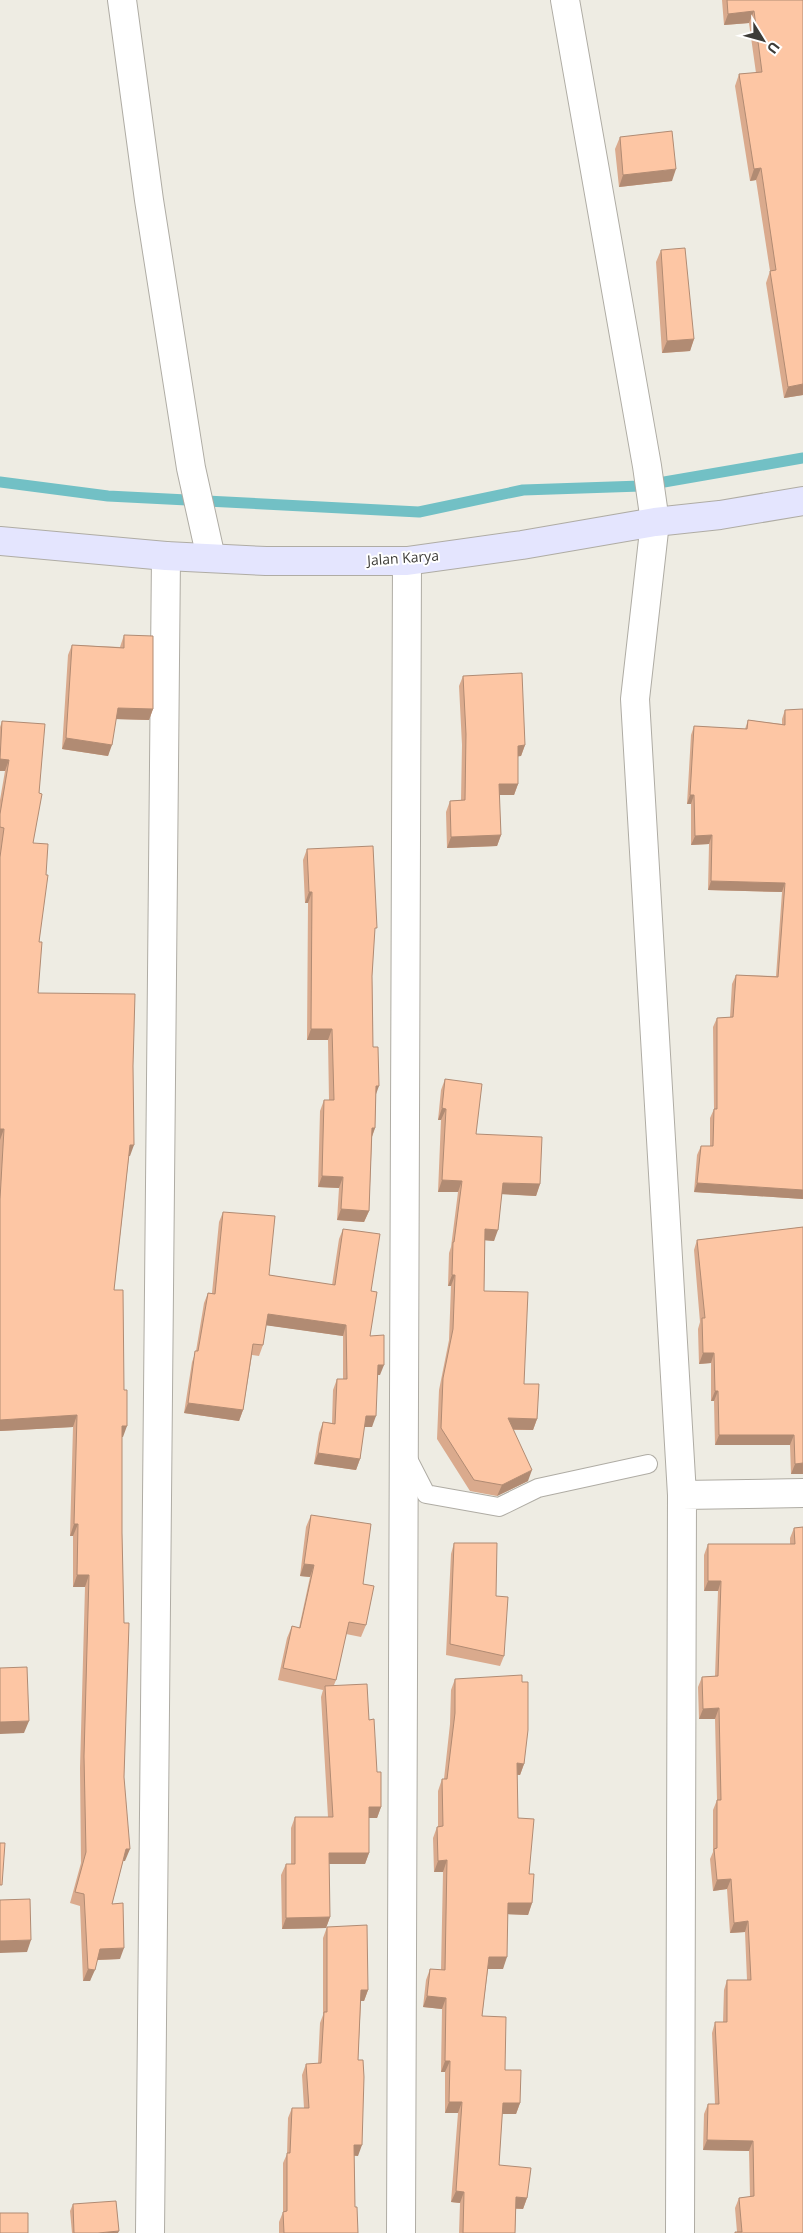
<svg xmlns="http://www.w3.org/2000/svg" width="803" height="2233" font-family="'Open Sans',sans-serif">
<style>
.lines{fill:none;stroke-linecap:round;stroke-linejoin:round}
.stream{stroke:#72c0c5;stroke-width:11}
.lane-casing{stroke:#afaca4;stroke-width:20}
.street-casing{stroke:#afaca4;stroke-width:30}
.secondary-casing{stroke:#afaca4;stroke-width:30}
.lane{stroke:#fff;stroke-width:18}
.street{stroke:#fff;stroke-width:28}
.secondary{stroke:#e4e5fe;stroke-width:28}
.wall{fill:#daaa8d}
.shaded-wall{fill:#b18b73}
.building{fill:#fdc6a4;stroke:#b18b73}
.labels{text-anchor:middle;stroke-width:4;stroke-linejoin:round;paint-order:stroke}
.street-label{font-size:14px;fill:#3d3c38;stroke:#fff}
</style>
<rect width="100%" height="100%" fill="#eeece3"/>
<g class="lines">
<path class="stream" d="M 0,482 L 108,496 L 419,512 L 523,490 L 641,486 L 803,458"/>
<g class="lane-casing">
<path id="lane" d="M 407,1457 L 426,1494 L 499,1507 L 538,1488 L 648,1464"/>
</g>
<g class="street-casing">
<path id="street" d="M 122,0 L 149,200 L 191,468 L 211,558
M 565,0 L 647,466 L 655,522 L 635,699 L 682,1495 L 680,2233
M 682,1495 L 803,1493
M 150,2233 L 166,556
M 401,2233 L 407,561"/>
</g>
<g class="secondary-casing">
<path id="secondary" d="M 0,541 L 166,556 L 266,561 L 407,561 L 522,545 L 655,522 L 720,515 L 803,501"/>
</g>
<use href="#lane" class="lane"/>
<use href="#street" class="street"/>
<use href="#secondary" class="secondary"/>
</g>
<path class="wall" d="M 722,0 L 803,0 L 803,395 L 784,398 L 766,283 L 770,271 L 756,180 L 750,181 L 735,86 L 739,74 L 756,73 L 749,23 L 724,25 Z
M 620,137 L 672,181 L 619,187 L 615,149 Z
M 661,250 L 694,339 L 690,351 L 662,353 L 656,262 Z
M 124,635 L 153,709 L 149,720 L 116,719 L 108,756 L 62,749 L 68,655 L 72,645 L 120,647 Z
M 463,676 L 525,745 L 521,756 L 518,756 L 518,784 L 514,795 L 499,795 L 501,835 L 497,846 L 447,848 L 446,812 L 450,801 L 461,800 L 462,745 L 459,686 Z
M 785,710 L 803,1199 L 694,1192 L 697,1155 L 701,1146 L 710,1146 L 710,1118 L 714,1109 L 713,1027 L 717,1018 L 730,1017 L 732,984 L 736,975 L 776,976 L 782,892 L 708,890 L 709,844 L 691,845 L 691,804 L 687,804 L 691,735 L 694,726 L 745,729 L 748,720 L 782,724 L 782,719 Z
M 2,721 L 33,843 L 39,942 L 38,993 L 130,1156 L 129,1156 L 114,1290 L 123,1437 L 122,1437 L 122,1533 L 124,1777 L 125,1861 L 123,1861 L 112,1904 L 120,1959 L 97,1960 L 90,1981 L 83,1981 L 80,1906 L 70,1903 L 81,1863 L 80,1768 L 85,1587 L 73,1587 L 73,1536 L 70,1536 L 73,1427 L 0,1431 L 0,800 L 5,771 L 0,771 L 0,727 Z
M 307,849 L 374,936 L 372,976 L 373,1047 L 376,1094 L 375,1128 L 372,1137 L 369,1211 L 364,1222 L 337,1220 L 339,1188 L 318,1187 L 320,1111 L 324,1100 L 329,1100 L 328,1040 L 307,1040 L 308,903 L 305,903 L 303,860 Z
M 445,1079 L 476,1134 L 540,1184 L 536,1196 L 502,1194 L 494,1241 L 485,1240 L 484,1291 L 524,1384 L 537,1419 L 533,1430 L 513,1430 L 528,1481 L 497,1496 L 470,1491 L 437,1439 L 439,1390 L 449,1340 L 451,1286 L 448,1286 L 449,1253 L 451,1247 L 458,1192 L 438,1192 L 441,1120 L 438,1120 L 441,1090 Z
M 223,1212 L 269,1275 L 332,1285 L 339,1239 L 343,1229 L 371,1291 L 370,1336 L 380,1375 L 377,1375 L 372,1427 L 364,1427 L 360,1459 L 356,1470 L 314,1464 L 319,1433 L 323,1422 L 332,1423 L 333,1390 L 337,1379 L 343,1379 L 343,1336 L 266,1325 L 263,1345 L 259,1356 L 252,1355 L 243,1410 L 239,1421 L 184,1413 L 192,1362 L 196,1351 L 204,1303 L 208,1293 L 212,1293 L 219,1222 Z
M 803,1227 L 803,1474 L 791,1474 L 790,1445 L 715,1445 L 714,1401 L 711,1401 L 711,1363 L 699,1364 L 698,1329 L 700,1322 L 694,1250 L 697,1240 Z
M 311,1515 L 363,1584 L 366,1625 L 361,1637 L 346,1634 L 336,1680 L 334,1685 L 369,1720 L 381,1807 L 377,1818 L 369,1818 L 369,1853 L 365,1864 L 329,1864 L 330,1917 L 326,1928 L 282,1929 L 281,1875 L 286,1864 L 291,1864 L 291,1828 L 295,1817 L 328,1817 L 321,1697 L 323,1690 L 278,1680 L 287,1638 L 292,1626 L 299,1628 L 310,1577 L 300,1576 L 306,1527 Z
M 803,1527 L 803,2233 L 737,2232 L 735,2208 L 739,2198 L 750,2197 L 749,2151 L 703,2150 L 704,2114 L 708,2104 L 715,2104 L 712,2033 L 715,2022 L 723,2022 L 724,1990 L 727,1980 L 747,1980 L 745,1932 L 730,1933 L 727,1889 L 713,1891 L 710,1859 L 713,1852 L 713,1810 L 717,1800 L 715,1719 L 699,1719 L 698,1687 L 702,1677 L 715,1676 L 718,1591 L 704,1591 L 704,1555 L 708,1544 L 790,1544 L 790,1538 L 794,1528 Z
M 454,1543 L 496,1596 L 504,1656 L 500,1666 L 446,1655 L 451,1554 Z
M 455,1679 L 522,1682 L 524,1764 L 520,1775 L 517,1775 L 518,1818 L 529,1874 L 532,1903 L 528,1915 L 508,1914 L 503,1969 L 488,1969 L 482,2016 L 505,2070 L 520,2103 L 516,2114 L 502,2114 L 499,2165 L 527,2198 L 523,2209 L 516,2209 L 515,2233 L 459,2233 L 460,2203 L 451,2202 L 458,2113 L 445,2113 L 445,2072 L 441,2072 L 442,2009 L 423,2007 L 426,1980 L 430,1969 L 441,1970 L 443,1872 L 434,1872 L 433,1838 L 437,1827 L 438,1827 L 438,1791 L 442,1779 L 444,1779 L 450,1724 L 451,1690 Z
M 327,1927 L 368,1990 L 364,2001 L 361,2001 L 358,2060 L 358,2156 L 354,2156 L 355,2207 L 358,2233 L 279,2233 L 279,2222 L 283,2212 L 283,2163 L 287,2154 L 288,2118 L 292,2108 L 304,2108 L 302,2075 L 306,2064 L 318,2064 L 320,2023 L 323,2015 L 323,1938 Z
M 73,2204 L 118,2233 L 72,2233 L 70,2211 Z"/>
<path class="shaded-wall" d="M 754,11 L 749,23 L 724,25 L 728,14 Z
M 761,168 L 756,180 L 750,181 L 754,169 Z
M 676,169 L 672,181 L 619,187 L 623,175 Z
M 694,339 L 690,351 L 662,353 L 667,341 Z
M 803,384 L 803,395 L 784,398 L 788,387 Z
M 118,708 L 153,709 L 149,720 L 114,719 Z
M 66,738 L 112,745 L 108,756 L 62,749 Z
M 525,745 L 521,756 L 514,757 L 518,746 Z
M 0,759 L 9,760 L 5,771 L 0,771 Z
M 499,784 L 518,784 L 514,795 L 495,795 Z
M 690,795 L 694,795 L 691,804 L 687,804 Z
M 501,835 L 497,846 L 447,848 L 451,837 Z
M 712,835 L 709,844 L 691,845 L 695,836 Z
M 711,881 L 785,883 L 782,892 L 708,890 Z
M 309,892 L 312,892 L 308,903 L 305,903 Z
M 311,1029 L 332,1029 L 328,1040 L 307,1040 Z
M 376,1086 L 379,1086 L 375,1097 Z
M 442,1108 L 446,1109 L 441,1120 L 438,1120 Z
M 372,1128 L 375,1128 L 371,1139 Z
M 0,1129 L 4,1129 L 0,1140 Z
M 130,1145 L 134,1145 L 130,1156 L 126,1156 Z
M 322,1176 L 343,1177 L 339,1188 L 318,1187 Z
M 442,1180 L 462,1181 L 458,1192 L 438,1192 Z
M 503,1183 L 540,1184 L 536,1196 L 499,1194 Z
M 697,1183 L 803,1190 L 803,1199 L 694,1192 Z
M 341,1209 L 369,1211 L 364,1222 L 337,1220 Z
M 485,1229 L 498,1230 L 494,1241 L 481,1240 Z
M 452,1275 L 455,1275 L 451,1286 L 448,1286 Z
M 268,1314 L 346,1325 L 343,1336 L 264,1325 Z
M 703,1353 L 714,1353 L 711,1363 L 699,1364 Z
M 378,1365 L 384,1365 L 380,1375 L 374,1375 Z
M 715,1391 L 718,1391 L 714,1401 L 711,1401 Z
M 188,1403 L 243,1410 L 239,1421 L 184,1413 Z
M 77,1415 L 73,1427 L 0,1431 L 0,1420 Z
M 366,1416 L 376,1416 L 372,1427 L 362,1427 Z
M 508,1418 L 537,1419 L 533,1430 L 504,1429 Z
M 122,1426 L 127,1426 L 123,1437 L 118,1437 Z
M 719,1435 L 794,1435 L 790,1445 L 715,1445 Z
M 318,1453 L 360,1459 L 356,1470 L 314,1464 Z
M 803,1463 L 803,1474 L 791,1474 L 795,1464 Z
M 532,1470 L 528,1481 L 497,1496 L 502,1485 Z
M 74,1524 L 78,1524 L 73,1536 L 70,1536 Z
M 304,1564 L 314,1565 L 310,1577 L 300,1576 Z
M 77,1575 L 89,1575 L 85,1587 L 73,1587 Z
M 708,1581 L 721,1581 L 718,1591 L 704,1591 Z
M 719,1708 L 715,1719 L 699,1719 L 703,1709 Z
M 29,1721 L 24,1733 L 0,1734 L 0,1722 Z
M 517,1763 L 524,1764 L 520,1775 L 512,1774 Z
M 369,1807 L 381,1807 L 377,1818 L 365,1818 Z
M 126,1849 L 130,1849 L 125,1861 L 122,1861 Z
M 329,1853 L 369,1853 L 365,1864 L 325,1864 Z
M 447,1860 L 443,1872 L 434,1872 L 438,1861 Z
M 731,1879 L 727,1889 L 713,1891 L 717,1880 Z
M 508,1903 L 532,1903 L 528,1915 L 504,1914 Z
M 330,1917 L 326,1928 L 282,1929 L 286,1918 Z
M 748,1921 L 745,1932 L 730,1933 L 734,1923 Z
M 31,1940 L 27,1952 L 0,1953 L 0,1941 Z
M 124,1948 L 120,1959 L 96,1960 L 100,1949 Z
M 489,1957 L 507,1957 L 503,1969 L 485,1969 Z
M 88,1969 L 95,1970 L 90,1981 L 83,1981 Z
M 361,1990 L 368,1990 L 364,2001 L 358,2001 Z
M 427,1996 L 446,1998 L 442,2009 L 423,2007 Z
M 445,2061 L 450,2061 L 445,2072 L 441,2072 Z
M 449,2102 L 462,2102 L 458,2113 L 445,2113 Z
M 503,2103 L 520,2103 L 516,2114 L 499,2114 Z
M 707,2140 L 753,2141 L 749,2151 L 703,2150 Z
M 354,2145 L 362,2145 L 358,2156 L 351,2155 Z
M 456,2191 L 464,2192 L 460,2203 L 451,2202 Z
M 516,2197 L 527,2198 L 523,2209 L 512,2208 Z
M 119,2231 L 118,2233 L 98,2233 Z"/>
<path class="building" d="M 727,0 L 803,0 L 803,384 L 788,387 L 770,271 L 776,270 L 761,168 L 754,169 L 739,74 L 762,72 L 754,11 L 728,14 Z
M 672,131 L 676,169 L 623,175 L 620,137 Z
M 685,248 L 694,339 L 667,341 L 661,250 Z
M 124,635 L 153,636 L 153,709 L 118,708 L 112,745 L 66,738 L 72,645 L 124,648 Z
M 522,673 L 525,745 L 518,746 L 518,784 L 499,784 L 501,835 L 451,837 L 450,801 L 465,800 L 466,734 L 463,676 Z
M 803,709 L 803,1190 L 697,1183 L 701,1146 L 713,1146 L 714,1109 L 717,1109 L 717,1018 L 733,1017 L 736,975 L 778,977 L 785,883 L 711,881 L 712,835 L 695,836 L 694,795 L 690,795 L 694,726 L 747,729 L 748,720 L 785,725 L 785,710 Z
M 2,721 L 45,724 L 39,793 L 42,794 L 33,843 L 48,844 L 46,875 L 48,875 L 39,942 L 42,942 L 38,993 L 135,994 L 133,1066 L 134,1145 L 130,1145 L 114,1290 L 123,1290 L 124,1390 L 127,1390 L 127,1426 L 122,1426 L 122,1533 L 124,1623 L 129,1623 L 124,1777 L 130,1849 L 126,1849 L 112,1904 L 123,1903 L 124,1948 L 100,1949 L 95,1970 L 88,1969 L 84,1894 L 75,1892 L 86,1852 L 84,1756 L 89,1575 L 77,1575 L 78,1524 L 74,1524 L 77,1415 L 0,1420 L 0,1199 L 4,1129 L 0,1129 L 0,857 L 4,828 L 0,827 L 0,814 L 9,760 L 0,759 Z
M 373,846 L 377,928 L 375,928 L 372,976 L 373,1047 L 378,1047 L 379,1086 L 376,1086 L 375,1128 L 372,1128 L 369,1211 L 341,1209 L 343,1177 L 322,1176 L 324,1100 L 334,1100 L 332,1029 L 311,1029 L 312,892 L 309,892 L 307,849 Z
M 445,1079 L 482,1084 L 476,1134 L 542,1137 L 540,1184 L 503,1183 L 498,1230 L 485,1229 L 484,1291 L 528,1292 L 524,1384 L 539,1384 L 537,1419 L 508,1418 L 532,1470 L 502,1485 L 474,1480 L 441,1428 L 443,1378 L 453,1329 L 455,1275 L 452,1275 L 453,1242 L 454,1242 L 462,1181 L 442,1180 L 446,1109 L 442,1108 Z
M 223,1212 L 275,1216 L 269,1275 L 335,1285 L 343,1229 L 380,1234 L 371,1291 L 377,1292 L 370,1336 L 384,1335 L 384,1365 L 378,1365 L 376,1416 L 366,1416 L 360,1459 L 318,1453 L 323,1422 L 335,1424 L 337,1379 L 347,1379 L 346,1325 L 268,1314 L 263,1345 L 253,1344 L 243,1410 L 188,1403 L 195,1351 L 198,1351 L 208,1293 L 215,1294 Z
M 803,1227 L 803,1463 L 795,1464 L 794,1435 L 719,1435 L 718,1391 L 715,1391 L 714,1353 L 703,1353 L 702,1318 L 705,1318 L 697,1240 Z
M 311,1515 L 371,1524 L 363,1584 L 374,1586 L 366,1625 L 349,1622 L 336,1680 L 283,1668 L 292,1626 L 300,1628 L 314,1565 L 304,1564 Z
M 803,1527 L 803,2233 L 735,2233 L 735,2232 L 742,2232 L 739,2198 L 754,2196 L 753,2141 L 707,2140 L 708,2104 L 719,2104 L 715,2022 L 727,2022 L 727,1980 L 751,1980 L 748,1921 L 734,1923 L 731,1879 L 717,1880 L 714,1849 L 717,1848 L 717,1800 L 721,1800 L 719,1708 L 703,1709 L 702,1677 L 718,1676 L 721,1581 L 708,1581 L 708,1544 L 795,1544 L 794,1528 Z
M 454,1543 L 497,1543 L 496,1596 L 508,1597 L 504,1656 L 450,1644 Z
M 27,1667 L 29,1721 L 0,1722 L 0,1668 Z
M 522,1675 L 522,1682 L 528,1682 L 528,1730 L 524,1764 L 517,1763 L 518,1818 L 534,1819 L 529,1874 L 534,1874 L 532,1903 L 508,1903 L 507,1957 L 489,1957 L 482,2016 L 506,2017 L 505,2070 L 521,2070 L 520,2103 L 503,2103 L 499,2165 L 531,2168 L 527,2198 L 516,2197 L 515,2233 L 463,2233 L 464,2192 L 456,2191 L 462,2102 L 449,2102 L 450,2061 L 445,2061 L 446,1998 L 427,1996 L 430,1969 L 445,1970 L 447,1860 L 438,1861 L 437,1827 L 443,1826 L 442,1779 L 447,1779 L 455,1713 L 455,1679 Z
M 367,1684 L 369,1720 L 374,1719 L 377,1772 L 381,1772 L 381,1807 L 369,1807 L 369,1853 L 329,1853 L 330,1917 L 286,1918 L 286,1864 L 295,1864 L 295,1817 L 333,1817 L 325,1686 Z
M 0,1843 L 5,1843 L 2,1885 L 0,1885 Z
M 30,1899 L 31,1940 L 0,1941 L 0,1900 Z
M 367,1925 L 368,1990 L 361,1990 L 358,2060 L 363,2060 L 364,2077 L 362,2145 L 354,2145 L 355,2207 L 357,2207 L 358,2233 L 284,2233 L 283,2212 L 287,2211 L 287,2153 L 290,2153 L 292,2108 L 309,2108 L 306,2064 L 321,2063 L 324,2012 L 327,2012 L 327,1927 Z
M 116,2201 L 119,2231 L 98,2233 L 74,2233 L 73,2204 Z
M 0,2213 L 28,2213 L 28,2233 L 0,2233 Z"/>
<g class="labels">
<g class="street-label">
<text transform="translate(403 558) rotate(-4)" y="5">Jalan Karya</text>
</g>
</g>
<g transform="translate(763 40) rotate(127)" stroke="#ffffff" stroke-width="4" paint-order="stroke">
<path d="M0-4L9 19L0 12L-9 19Z" fill="#3d3c38"/>
<text y="-8" font-size="14" font-weight="bold" text-anchor="middle" fill="#3d3c38">U</text>
</g>
</svg>
